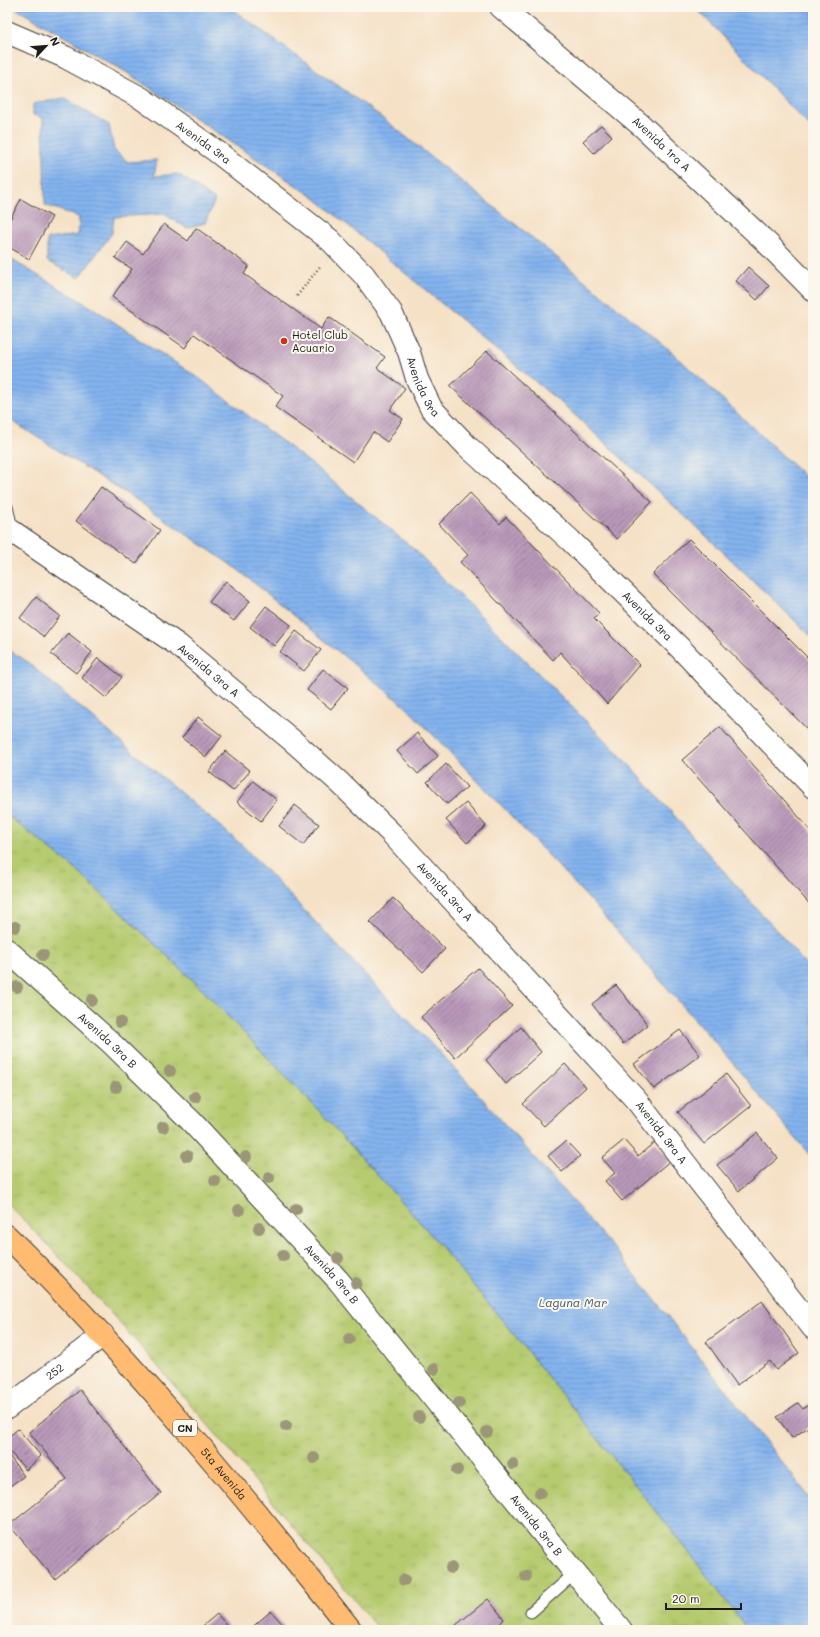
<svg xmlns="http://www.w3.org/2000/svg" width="820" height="1637" font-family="Mali,sans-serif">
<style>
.grass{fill:url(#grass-tufts);stroke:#697446}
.water{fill:url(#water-rules);stroke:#506885}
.building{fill:url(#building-hatch)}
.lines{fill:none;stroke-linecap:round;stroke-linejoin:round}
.lane-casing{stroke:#3d3a36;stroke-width:13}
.street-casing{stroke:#3d3a36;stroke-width:24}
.highway-casing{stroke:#3d3a36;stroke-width:24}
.path{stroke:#3d3a36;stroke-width:2.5;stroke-dasharray:1 3;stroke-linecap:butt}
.lane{stroke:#fff;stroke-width:11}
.street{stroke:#fff;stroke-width:22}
.highway{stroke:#ffbb71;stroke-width:22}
.tree{fill:#9b9678}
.poi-dot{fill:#c8321e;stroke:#fbf7ec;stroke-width:1.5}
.labels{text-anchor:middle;stroke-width:4;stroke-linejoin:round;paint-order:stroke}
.shield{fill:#fbf7ec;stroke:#5f5e5a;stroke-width:1}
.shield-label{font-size:10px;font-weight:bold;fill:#1c1c1c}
.street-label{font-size:11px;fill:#1c1c1c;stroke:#fbf7ec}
.poi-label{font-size:11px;fill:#1c1c1c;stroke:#fbf7ec;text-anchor:start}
.water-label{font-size:12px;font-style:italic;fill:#455870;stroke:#fbf7ec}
</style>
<defs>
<pattern id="grass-tufts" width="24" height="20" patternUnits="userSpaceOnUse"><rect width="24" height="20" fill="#b6cb6f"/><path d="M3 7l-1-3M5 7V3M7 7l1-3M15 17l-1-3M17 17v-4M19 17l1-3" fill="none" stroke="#9cae60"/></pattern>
<pattern id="water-rules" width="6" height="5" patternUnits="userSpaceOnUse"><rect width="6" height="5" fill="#83b3ee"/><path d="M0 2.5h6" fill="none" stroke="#7199cc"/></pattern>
<pattern id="building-hatch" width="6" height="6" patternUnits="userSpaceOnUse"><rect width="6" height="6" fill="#b998b9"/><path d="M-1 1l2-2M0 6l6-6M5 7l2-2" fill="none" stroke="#967b96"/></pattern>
</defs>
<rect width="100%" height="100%" fill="#fbf7ec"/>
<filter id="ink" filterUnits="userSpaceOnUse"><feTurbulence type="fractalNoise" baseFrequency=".025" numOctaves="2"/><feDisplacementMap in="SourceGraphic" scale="8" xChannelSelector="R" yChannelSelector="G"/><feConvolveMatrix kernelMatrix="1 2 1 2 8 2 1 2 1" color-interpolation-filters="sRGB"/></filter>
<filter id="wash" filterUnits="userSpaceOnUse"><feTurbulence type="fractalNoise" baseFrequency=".012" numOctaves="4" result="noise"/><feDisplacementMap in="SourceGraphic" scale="16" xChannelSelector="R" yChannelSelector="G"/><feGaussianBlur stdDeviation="0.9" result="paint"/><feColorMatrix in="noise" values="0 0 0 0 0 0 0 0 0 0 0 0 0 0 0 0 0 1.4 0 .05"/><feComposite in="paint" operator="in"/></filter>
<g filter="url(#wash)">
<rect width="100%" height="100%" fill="#f5e1c6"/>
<path class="grass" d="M 7,815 L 73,867 L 197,984 L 324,1116 L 426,1229 L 503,1321 L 678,1538 L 748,1630 L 379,1630 C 347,1590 313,1551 280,1511 C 192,1405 104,1300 7,1203 Z"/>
<path class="water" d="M 13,7 L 229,7 L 380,116 L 550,252 L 674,354 L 813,484 L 813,638 L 701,531 L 567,408 L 315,198 L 126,72 Z
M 695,7 L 813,7 L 813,130 Z
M 64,98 L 109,125 L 114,150 L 128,162 L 157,160 L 154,176 L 178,174 L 215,200 L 205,223 L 187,228 L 164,214 L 114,217 L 112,233 L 79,278 L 47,261 L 47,239 L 78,235 L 79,217 L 45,205 L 43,118 L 33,115 L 33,104 Z
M 7,257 L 93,308 L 200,379 L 313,465 L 416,551 L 624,759 L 792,948 L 813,974 L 813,1159 L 719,1047 L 587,897 L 499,803 L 405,706 L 237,569 L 138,501 L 7,418 Z
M 7,649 L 25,660 L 243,846 L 472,1087 L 619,1254 L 813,1502 L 813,1630 L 748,1630 L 678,1538 L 503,1321 L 426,1229 L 324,1116 L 197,984 L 73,867 L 7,815 Z"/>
<g id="blocks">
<path class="building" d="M 601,125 L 612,136 L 594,153 L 583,141 Z
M 21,199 L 52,217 L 29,259 L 7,246 L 7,225 Z
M 164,224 L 188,241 L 196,228 L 249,266 L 244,274 L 321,329 L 329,317 L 385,357 L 377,368 L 405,388 L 390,410 L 403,419 L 387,442 L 373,432 L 353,462 L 275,407 L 283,396 L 194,334 L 185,348 L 112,297 L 132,269 L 115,258 L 127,242 L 143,254 Z
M 748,267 L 769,286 L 757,300 L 736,281 Z
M 487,351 L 652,502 L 617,539 L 450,386 Z
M 101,487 L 160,530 L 136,564 L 76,521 Z
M 470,493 L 500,524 L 506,517 L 599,613 L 594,619 L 640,665 L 607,704 L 560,652 L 553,660 L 460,562 L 468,555 L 439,524 Z
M 689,539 L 813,663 L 813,735 L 653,574 Z
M 226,581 L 250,601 L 234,621 L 209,602 Z
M 36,597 L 60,616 L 44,637 L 20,618 Z
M 266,606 L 291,625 L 274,646 L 250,627 Z
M 296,631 L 321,650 L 304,671 L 280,652 Z
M 68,633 L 92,652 L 76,673 L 51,654 Z
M 98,658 L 122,677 L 106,698 L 82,678 Z
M 323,669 L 348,688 L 331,709 L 307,690 Z
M 198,717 L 222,736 L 206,757 L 182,738 Z
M 720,727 L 813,833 L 813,908 L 682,760 Z
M 417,733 L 438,756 L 418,774 L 397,751 Z
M 225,751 L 250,771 L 233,791 L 209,772 Z
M 446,764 L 467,787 L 447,804 L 427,782 Z
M 253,781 L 277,800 L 261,821 L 237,802 Z
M 466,803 L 486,826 L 467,843 L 446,820 Z
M 295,805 L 319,824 L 303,845 L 279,826 Z
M 393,898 L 445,949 L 423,972 L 370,922 Z
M 478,968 L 512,1006 L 455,1058 L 421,1017 Z
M 616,985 L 648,1025 L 623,1044 L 592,1004 Z
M 521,1027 L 541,1052 L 506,1084 L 486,1060 Z
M 680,1030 L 700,1055 L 654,1089 L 634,1064 Z
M 565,1064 L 586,1087 L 544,1126 L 523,1104 Z
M 726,1074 L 751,1106 L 704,1144 L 678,1112 Z
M 757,1133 L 778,1158 L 739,1191 L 717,1165 Z
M 624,1140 L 638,1156 L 655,1142 L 671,1160 L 622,1201 L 605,1181 L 615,1173 L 602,1158 Z
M 566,1141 L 580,1156 L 562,1172 L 548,1156 Z
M 762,1301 L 799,1353 L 776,1370 L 770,1361 L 737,1385 L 706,1342 Z
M 80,1390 L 161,1493 L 55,1579 L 9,1525 L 67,1479 L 29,1432 Z
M 813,1401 L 813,1424 L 792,1438 L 777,1417 L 798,1403 L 803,1409 Z
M 18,1429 L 41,1456 L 26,1470 L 7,1449 L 7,1438 Z
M 7,1453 L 24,1476 L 7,1488 Z
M 488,1599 L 504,1619 L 495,1630 L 450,1630 Z
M 271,1611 L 286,1628 L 283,1630 L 249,1630 Z
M 217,1614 L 231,1630 L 198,1630 Z"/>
</g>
</g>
<g filter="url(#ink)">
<use href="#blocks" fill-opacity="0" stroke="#3d3a36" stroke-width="1"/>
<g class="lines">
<g class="lane-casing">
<path id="lane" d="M 7,507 L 13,532
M 531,1612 L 575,1573"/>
</g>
<g class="street-casing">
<g id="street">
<path id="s1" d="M 501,7 L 642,126 L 766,242 L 813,290"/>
<path id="s2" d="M 7,32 L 65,57 L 141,98 L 216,151 L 330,240 L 364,275 L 391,312 L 409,352 L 417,379 L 431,408 L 467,446 L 570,540 L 679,647 L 813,787"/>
<path id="s3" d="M 7,528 L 178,645 L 294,742 L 340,783 L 392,834 L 637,1101 L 813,1328"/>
<path id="s4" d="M 7,950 L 109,1041 L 190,1120 L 338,1280 L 621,1630"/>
<path id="s5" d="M 7,1408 L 103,1335"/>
</g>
</g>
<g class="highway-casing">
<g id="highway">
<path id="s6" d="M 7,1236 C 131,1359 242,1493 351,1630"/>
</g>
</g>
<path class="path" d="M 297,296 L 321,265"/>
<use href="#lane" class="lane"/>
<use href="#street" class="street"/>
<use href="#highway" class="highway"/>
</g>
<g class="tree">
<circle cx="15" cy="927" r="6"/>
<circle cx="43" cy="955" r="6"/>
<circle cx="17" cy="987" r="6"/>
<circle cx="92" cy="1000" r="6"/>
<circle cx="120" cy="1022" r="6"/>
<circle cx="170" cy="1071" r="6"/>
<circle cx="116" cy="1087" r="6"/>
<circle cx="195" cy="1097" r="6"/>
<circle cx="163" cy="1127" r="6"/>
<circle cx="187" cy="1156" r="6"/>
<circle cx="246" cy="1157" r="6"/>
<circle cx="269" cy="1178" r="6"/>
<circle cx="215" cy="1181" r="6"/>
<circle cx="296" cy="1209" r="6"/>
<circle cx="239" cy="1210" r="6"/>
<circle cx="259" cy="1228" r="6"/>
<circle cx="283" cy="1256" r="6"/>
<circle cx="338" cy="1258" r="6"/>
<circle cx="356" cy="1283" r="6"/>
<circle cx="349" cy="1339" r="6"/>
<circle cx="434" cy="1369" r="6"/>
<circle cx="459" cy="1403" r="6"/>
<circle cx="419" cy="1417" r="6"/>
<circle cx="286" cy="1426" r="6"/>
<circle cx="487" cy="1432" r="6"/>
<circle cx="314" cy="1458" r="6"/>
<circle cx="513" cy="1464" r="6"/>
<circle cx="457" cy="1470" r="6"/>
<circle cx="540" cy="1493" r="6"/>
<circle cx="451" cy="1568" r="6"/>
<circle cx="526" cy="1576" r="6"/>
<circle cx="404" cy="1580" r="6"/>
</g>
</g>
<circle class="poi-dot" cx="284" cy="341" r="4"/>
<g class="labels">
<rect class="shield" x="173" y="1420" width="24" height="16" rx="3"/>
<g class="shield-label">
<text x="185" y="1432">CN</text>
</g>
<g class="street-label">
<text dy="4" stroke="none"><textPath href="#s2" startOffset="226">Avenida 3ra</textPath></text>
<text dy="4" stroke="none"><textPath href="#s1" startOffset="211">Avenida 1ra A</textPath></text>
<text dy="4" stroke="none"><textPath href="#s2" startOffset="562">Avenida 3ra</textPath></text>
<text dy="4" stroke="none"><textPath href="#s2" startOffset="885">Avenida 3ra</textPath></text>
<text dy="4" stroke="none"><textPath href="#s3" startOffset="247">Avenida 3ra A</textPath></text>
<text dy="4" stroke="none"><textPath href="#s3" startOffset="571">Avenida 3ra A</textPath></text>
<text dy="4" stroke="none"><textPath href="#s4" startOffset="135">Avenida 3ra B</textPath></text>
<text dy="4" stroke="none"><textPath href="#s3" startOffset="895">Avenida 3ra A</textPath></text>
<text dy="4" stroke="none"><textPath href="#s4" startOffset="459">Avenida 3ra B</textPath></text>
<text dy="4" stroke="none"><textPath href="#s5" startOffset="60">252</textPath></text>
<text dy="4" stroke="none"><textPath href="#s6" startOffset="322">5ta Avenida</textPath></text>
<text dy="4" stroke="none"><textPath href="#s4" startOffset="783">Avenida 3ra B</textPath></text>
</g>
<g class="poi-label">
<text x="292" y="339">Hotel Club<tspan x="292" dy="13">Acuario</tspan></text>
</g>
<g class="water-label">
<text x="573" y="1307">Laguna Mar</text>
</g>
</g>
<rect width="820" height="1637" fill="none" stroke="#fbf7ec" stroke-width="24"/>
<g transform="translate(46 46) rotate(64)" stroke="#fbf7ec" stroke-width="3" paint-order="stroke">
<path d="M0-3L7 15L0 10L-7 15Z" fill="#1c1c1c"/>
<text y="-6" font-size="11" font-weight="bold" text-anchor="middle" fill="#1c1c1c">N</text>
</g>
<path d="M666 1603v6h75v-6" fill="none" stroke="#1c1c1c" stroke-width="2"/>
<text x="672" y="1603" font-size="12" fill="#1c1c1c" stroke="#fbf7ec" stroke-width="3" paint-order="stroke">20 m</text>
</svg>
